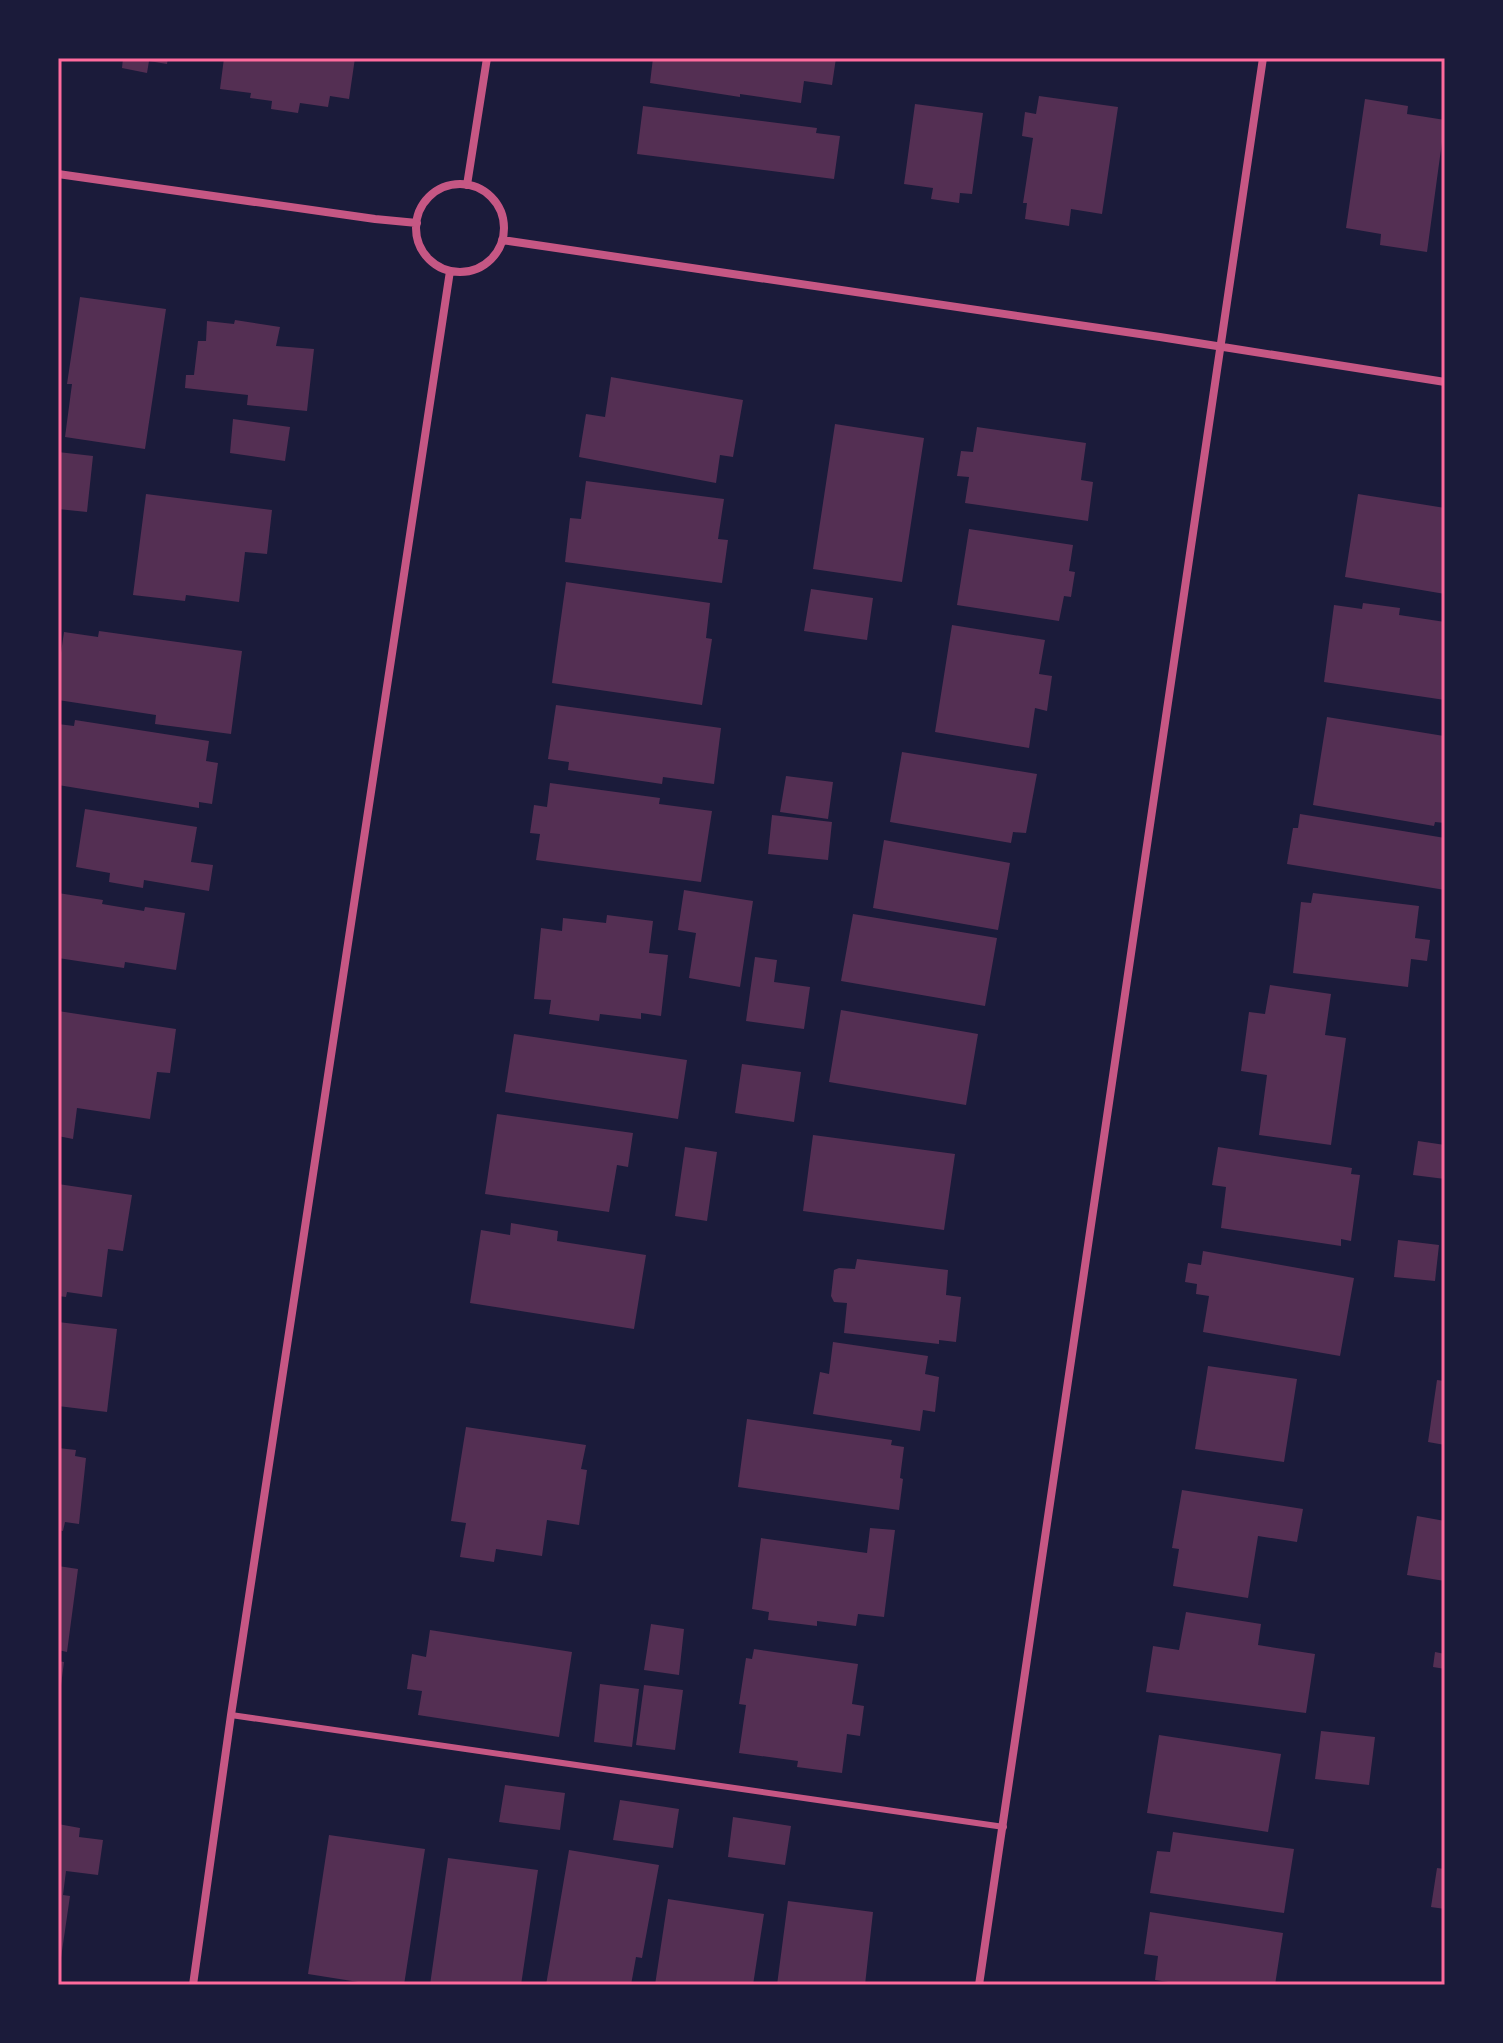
<svg xmlns="http://www.w3.org/2000/svg" width="1503" height="2043" font-family="Quicksand,sans-serif">
<style>
.building{fill:#542f53}
.lines{fill:none;stroke-linecap:round;stroke-linejoin:round}
.service{stroke:#c65784;stroke-width:6}
.minor{stroke:#c65784;stroke-width:8}
.neatline{fill:none;stroke:#ff6b9d;stroke-width:3}
</style>
<rect width="100%" height="100%" fill="#1b1b3a"/>
<path class="building" d="M 123,58 L 168,58 L 167,64 L 149,61 L 147,73 L 122,68 Z
M 224,58 L 355,58 L 349,99 L 330,96 L 328,107 L 300,103 L 298,113 L 271,109 L 272,101 L 250,98 L 251,93 L 220,89 Z
M 653,58 L 836,58 L 832,85 L 804,81 L 801,103 L 740,94 L 740,97 L 650,83 Z
M 1039,96 L 1118,107 L 1102,214 L 1071,209 L 1069,226 L 1025,219 L 1027,203 L 1023,203 L 1033,138 L 1022,136 L 1025,112 L 1036,114 Z
M 1365,99 L 1408,106 L 1407,114 L 1445,120 L 1427,252 L 1380,245 L 1381,234 L 1346,228 Z
M 915,104 L 983,113 L 972,194 L 960,193 L 959,203 L 931,199 L 933,188 L 904,184 Z
M 643,106 L 817,128 L 816,133 L 840,136 L 834,179 L 637,154 Z
M 80,297 L 166,309 L 145,449 L 65,437 L 72,384 L 67,384 Z
M 235,320 L 280,327 L 276,346 L 314,349 L 307,411 L 247,405 L 248,395 L 185,388 L 186,375 L 194,375 L 198,341 L 206,341 L 207,321 L 234,324 Z
M 611,377 L 743,400 L 733,457 L 720,455 L 716,483 L 579,457 L 586,414 L 605,417 Z
M 233,419 L 290,427 L 285,461 L 230,453 Z
M 835,424 L 924,438 L 902,582 L 813,569 Z
M 977,427 L 1086,443 L 1081,480 L 1093,482 L 1088,521 L 965,503 L 969,477 L 957,476 L 961,451 L 973,452 Z
M 58,452 L 93,456 L 87,512 L 58,509 Z
M 586,481 L 724,499 L 718,539 L 728,540 L 722,583 L 565,562 L 570,518 L 581,519 Z
M 146,494 L 272,510 L 267,554 L 245,552 L 239,602 L 186,595 L 185,601 L 133,595 Z
M 1358,494 L 1445,508 L 1445,594 L 1345,577 Z
M 969,529 L 1073,545 L 1069,571 L 1075,572 L 1071,597 L 1064,596 L 1059,621 L 957,605 Z
M 566,582 L 710,603 L 706,638 L 712,639 L 702,705 L 552,683 Z
M 811,589 L 873,598 L 867,640 L 804,631 Z
M 1363,603 L 1400,608 L 1399,615 L 1445,622 L 1445,700 L 1324,682 L 1334,605 L 1362,609 Z
M 952,625 L 1045,640 L 1039,674 L 1052,676 L 1047,711 L 1035,708 L 1029,748 L 935,732 Z
M 99,631 L 242,651 L 231,734 L 155,724 L 156,715 L 58,700 L 58,652 L 61,653 L 64,632 L 98,637 Z
M 556,705 L 721,728 L 714,784 L 663,777 L 662,784 L 568,770 L 569,762 L 548,759 Z
M 1327,717 L 1444,736 L 1445,823 L 1435,822 L 1434,826 L 1313,805 Z
M 75,720 L 209,741 L 206,761 L 218,763 L 212,804 L 199,802 L 199,808 L 58,785 L 58,724 L 74,726 Z
M 902,752 L 1037,774 L 1026,833 L 1013,832 L 1011,843 L 890,822 Z
M 786,776 L 833,782 L 828,819 L 780,812 Z
M 550,783 L 660,798 L 659,804 L 712,811 L 701,882 L 536,860 L 540,834 L 530,833 L 534,805 L 547,807 Z
M 85,809 L 197,827 L 191,862 L 213,865 L 209,891 L 144,880 L 143,888 L 109,882 L 110,873 L 76,867 Z
M 1300,814 L 1445,838 L 1445,890 L 1287,864 L 1293,828 L 1298,828 Z
M 772,815 L 832,822 L 828,860 L 768,854 Z
M 884,840 L 1010,863 L 998,930 L 873,908 Z
M 684,890 L 753,901 L 740,987 L 689,978 L 696,933 L 678,930 Z
M 58,893 L 103,900 L 102,904 L 144,911 L 145,907 L 185,913 L 176,970 L 125,962 L 124,968 L 58,958 Z
M 1313,893 L 1419,906 L 1415,938 L 1430,940 L 1427,961 L 1411,959 L 1408,987 L 1293,973 L 1301,902 L 1311,903 Z
M 853,914 L 997,938 L 985,1006 L 841,981 Z
M 607,915 L 653,921 L 649,953 L 668,955 L 661,1016 L 641,1013 L 641,1019 L 600,1014 L 599,1021 L 549,1014 L 551,1000 L 534,999 L 541,928 L 562,931 L 563,918 L 606,923 Z
M 755,957 L 777,960 L 774,982 L 810,987 L 804,1029 L 746,1021 Z
M 1270,985 L 1331,994 L 1325,1035 L 1346,1038 L 1331,1145 L 1259,1135 L 1267,1075 L 1241,1071 L 1249,1012 L 1265,1014 Z
M 841,1010 L 978,1034 L 966,1105 L 829,1082 Z
M 58,1011 L 176,1029 L 170,1073 L 157,1072 L 150,1119 L 77,1108 L 73,1139 L 58,1136 Z
M 514,1034 L 687,1060 L 678,1119 L 505,1092 Z
M 742,1064 L 801,1072 L 794,1122 L 735,1113 Z
M 497,1114 L 633,1133 L 628,1167 L 617,1165 L 609,1212 L 485,1194 Z
M 813,1135 L 955,1154 L 944,1230 L 803,1211 Z
M 1418,1141 L 1445,1145 L 1445,1179 L 1413,1175 Z
M 685,1147 L 717,1152 L 707,1221 L 675,1216 Z
M 1218,1147 L 1352,1168 L 1351,1174 L 1360,1175 L 1351,1241 L 1341,1239 L 1341,1246 L 1221,1228 L 1226,1187 L 1212,1185 Z
M 58,1184 L 132,1195 L 123,1251 L 108,1249 L 102,1297 L 67,1292 L 66,1297 L 58,1296 Z
M 511,1223 L 558,1231 L 557,1241 L 646,1255 L 634,1329 L 470,1303 L 481,1230 L 510,1235 Z
M 1398,1240 L 1439,1245 L 1435,1281 L 1394,1277 Z
M 1203,1251 L 1354,1278 L 1340,1356 L 1203,1332 L 1209,1296 L 1196,1294 L 1197,1284 L 1185,1282 L 1188,1263 L 1201,1265 Z
M 857,1259 L 948,1270 L 946,1295 L 961,1297 L 956,1342 L 939,1340 L 939,1344 L 844,1333 L 847,1303 L 834,1302 L 831,1296 L 834,1270 L 839,1268 L 855,1269 Z
M 58,1322 L 117,1329 L 107,1412 L 58,1406 Z
M 833,1342 L 928,1356 L 925,1374 L 939,1377 L 935,1412 L 923,1410 L 920,1431 L 813,1414 L 820,1372 L 829,1374 Z
M 1208,1366 L 1297,1379 L 1284,1462 L 1195,1449 Z
M 1437,1380 L 1445,1381 L 1445,1445 L 1428,1442 Z
M 747,1419 L 892,1440 L 891,1445 L 904,1447 L 900,1478 L 903,1479 L 899,1510 L 738,1487 Z
M 466,1427 L 586,1445 L 581,1469 L 587,1470 L 579,1525 L 547,1520 L 542,1556 L 496,1549 L 494,1562 L 460,1557 L 466,1523 L 451,1521 Z
M 58,1448 L 76,1450 L 75,1456 L 86,1458 L 79,1524 L 65,1522 L 63,1531 L 58,1530 Z
M 1182,1490 L 1303,1509 L 1297,1542 L 1258,1536 L 1248,1598 L 1173,1586 L 1179,1549 L 1172,1548 Z
M 1417,1516 L 1445,1521 L 1445,1581 L 1407,1575 Z
M 870,1528 L 895,1530 L 884,1617 L 858,1614 L 856,1626 L 817,1621 L 817,1626 L 768,1620 L 769,1612 L 752,1609 L 761,1538 L 867,1553 Z
M 58,1566 L 78,1569 L 67,1652 L 58,1650 Z
M 1186,1612 L 1261,1624 L 1258,1645 L 1315,1654 L 1306,1713 L 1146,1692 L 1153,1646 L 1179,1650 Z
M 651,1624 L 684,1629 L 679,1675 L 644,1670 Z
M 430,1630 L 572,1652 L 559,1737 L 418,1715 L 422,1691 L 407,1689 L 412,1654 L 426,1657 Z
M 754,1649 L 858,1664 L 852,1704 L 864,1706 L 860,1736 L 847,1734 L 842,1773 L 797,1767 L 798,1761 L 739,1753 L 746,1705 L 739,1704 L 746,1658 L 752,1659 Z
M 1435,1652 L 1445,1654 L 1445,1669 L 1433,1667 Z
M 58,1661 L 64,1662 L 60,1693 L 58,1692 Z
M 600,1684 L 639,1689 L 632,1747 L 594,1742 Z
M 644,1685 L 683,1690 L 675,1750 L 636,1745 Z
M 1321,1731 L 1375,1737 L 1369,1785 L 1315,1779 Z
M 1159,1735 L 1281,1754 L 1268,1832 L 1147,1813 Z
M 505,1785 L 565,1793 L 560,1830 L 499,1822 Z
M 620,1800 L 679,1809 L 673,1848 L 613,1840 Z
M 733,1817 L 791,1826 L 785,1865 L 728,1857 Z
M 58,1824 L 80,1828 L 79,1837 L 103,1840 L 98,1875 L 66,1871 L 63,1895 L 70,1896 L 61,1958 L 58,1957 Z
M 1173,1832 L 1294,1849 L 1284,1913 L 1150,1893 L 1157,1851 L 1170,1852 Z
M 329,1835 L 425,1849 L 404,1985 L 377,1985 L 308,1974 Z
M 569,1850 L 659,1865 L 642,1958 L 636,1957 L 631,1985 L 546,1985 Z
M 448,1858 L 538,1870 L 521,1985 L 430,1985 Z
M 1437,1868 L 1445,1869 L 1445,1909 L 1431,1907 Z
M 668,1899 L 764,1914 L 753,1985 L 655,1985 Z
M 788,1901 L 873,1912 L 865,1985 L 777,1985 Z
M 1150,1912 L 1283,1933 L 1275,1985 L 1188,1985 L 1155,1980 L 1158,1956 L 1144,1954 Z"/>
<g class="lines">
<path class="service" d="M 231,1715 L 1004,1827"/>
<path class="minor" d="M 58,174 L 375,219 L 417,223
M416 228a44 44 0 1 1 88 0a44 44 0 1 1-88 0Z
M 467,185 L 487,58
M 502,240 L 1160,337 L 1445,382
M 193,1985 L 231,1715 L 450,271
M 979,1985 L 1263,58"/>
</g>
<rect width="1503" height="2043" fill="none" stroke="#1b1b3a" stroke-width="120"/>
<rect x="60" y="60" width="1383" height="1923" class="neatline"/>
</svg>
